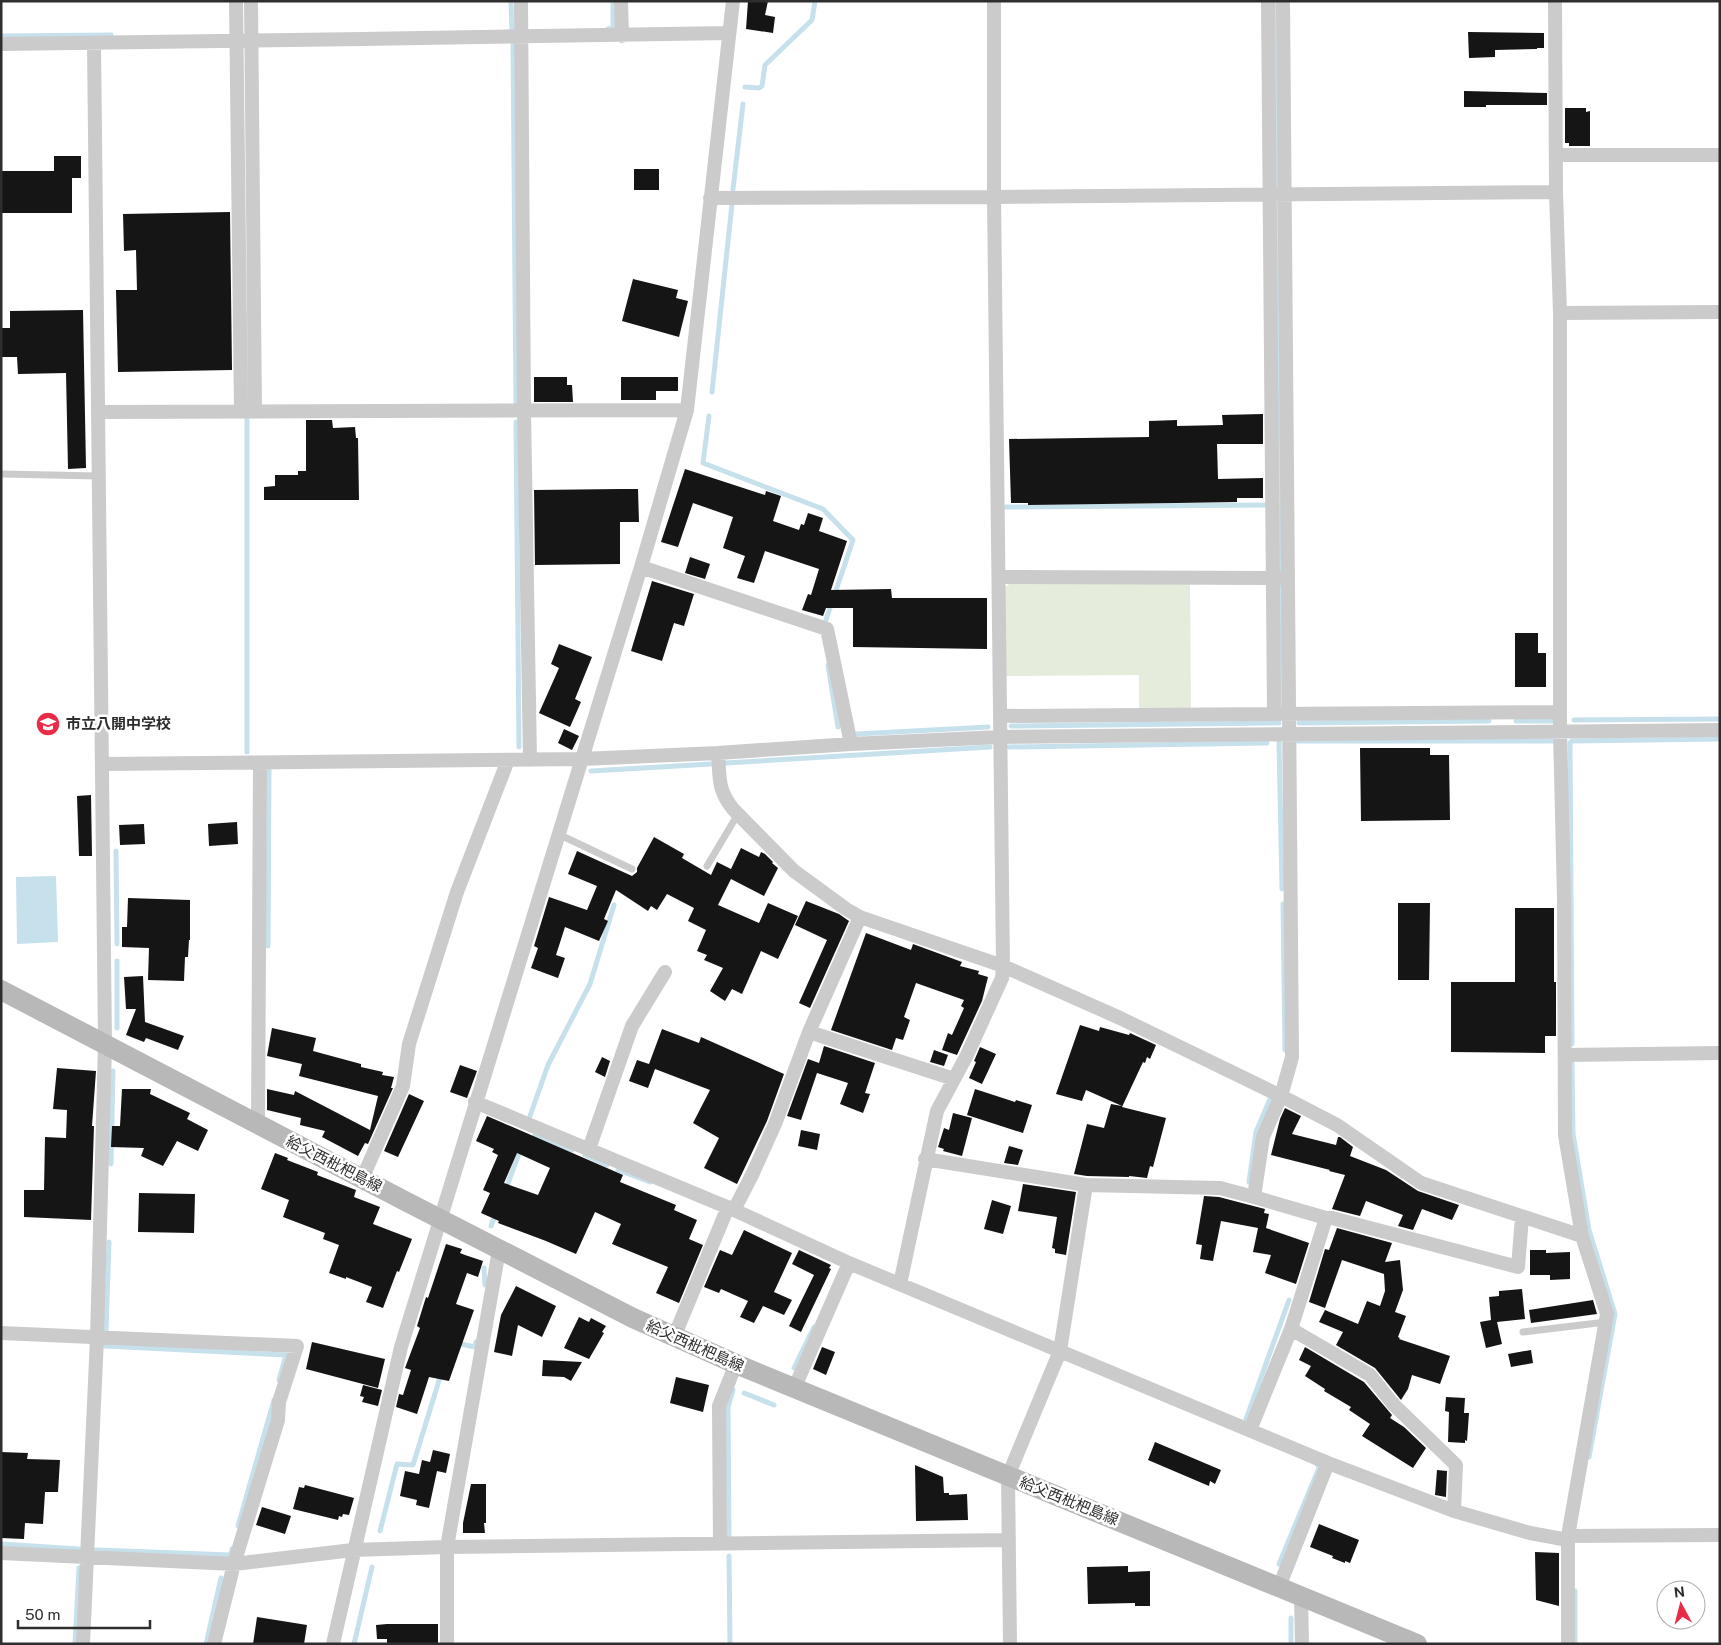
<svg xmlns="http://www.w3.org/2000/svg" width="1721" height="1645" font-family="'Public Sans','Noto Sans JP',sans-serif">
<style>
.green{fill:#e5ecdb}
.water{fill:#c6e0ec}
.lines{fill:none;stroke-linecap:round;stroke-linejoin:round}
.stream{stroke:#c6e0ec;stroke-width:5}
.building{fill:#151515;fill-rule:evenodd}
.service{stroke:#cbcbcb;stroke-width:7}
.minor{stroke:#cbcbcb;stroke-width:14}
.secondary{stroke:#b8b8b8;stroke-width:20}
.labels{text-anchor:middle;stroke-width:5;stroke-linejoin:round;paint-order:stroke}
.poi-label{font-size:15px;font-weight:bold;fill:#2e2e2e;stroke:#fff;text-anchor:start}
.street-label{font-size:15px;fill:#2e2e2e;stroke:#fff}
</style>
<rect width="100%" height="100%" fill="#fff"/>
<path class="green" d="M 1012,582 L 1190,582 L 1191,711 L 1139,711 L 1139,675 L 1005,676 L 1004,588 Z"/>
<path class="water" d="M 56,876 L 58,942 L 17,944 L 16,877 Z"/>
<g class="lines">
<path class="stream" d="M 1275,1 L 1277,187
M 608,29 L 613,28 L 613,1
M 507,32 L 512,32 L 511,1
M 1,36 L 111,35
M 513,44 L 516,404
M 745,87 L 759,88 L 762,86 L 765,65 L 812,20 L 815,1
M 733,189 L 743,104
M 1277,204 L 1280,569
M 712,392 L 732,204
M 709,416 L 703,463 L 823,509 L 853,540 L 826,620
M 247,418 L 247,752
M 516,422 L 519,747
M 1006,507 L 1265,505
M 1280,586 L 1281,707
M 828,665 L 838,727
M 1574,720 L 1720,719
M 1516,721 L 1552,721
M 1299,723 L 1489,721
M 1011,726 L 1279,723
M 857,734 L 988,727
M 1297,741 L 1553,741
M 1279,742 L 1282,889
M 1009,747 L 1267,743
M 726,763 L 990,747
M 591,771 L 711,764
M 116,851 L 117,944
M 1283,904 L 1285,1050
M 268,946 L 269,770
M 117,961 L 117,1028
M 1572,1044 L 1570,743 L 1572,741 L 1720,739
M 1572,1063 L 1573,1134 L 1589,1230 L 1615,1314 L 1589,1457
M 530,1116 L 548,1065 L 590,984 L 614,905
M 535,1135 L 572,1150
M 585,1155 L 607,1165
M 111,1164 L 113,1071
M 618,1170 L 650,1182
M 1249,1182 L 1256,1132 L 1270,1099
M 506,1189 L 521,1148
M 491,1226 L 496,1213
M 484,1268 L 485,1285
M 106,1331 L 109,1242
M 456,1343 L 475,1347 L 476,1342
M 105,1346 L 286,1355 L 279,1380
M 794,1368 L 814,1327
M 744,1393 L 774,1405
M 1246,1419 L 1289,1300
M 238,1526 L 274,1400
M 380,1531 L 397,1464 L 413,1465 L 441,1374
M 729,1537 L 728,1407 L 733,1390
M 1,1544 L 79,1549
M 96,1550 L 231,1555 L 232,1549
M 729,1556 L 730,1644
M 1279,1564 L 1319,1468 L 1317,1463 L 1314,1462
M 1575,1591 L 1575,1644
M 1291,1618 L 1291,1644
M 75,1644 L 79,1568
M 206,1644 L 221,1578
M 354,1644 L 372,1567"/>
</g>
<path class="building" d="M 748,1 L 768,1 L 765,15 L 775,17 L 773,33 L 746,29 Z
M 1468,32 L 1544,33 L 1544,48 L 1537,48 L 1537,49 L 1495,50 L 1495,57 L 1469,58 Z
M 1464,91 L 1547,93 L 1547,105 L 1486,105 L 1486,107 L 1464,107 Z
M 1565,108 L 1586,108 L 1586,112 L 1590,111 L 1590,146 L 1569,146 L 1569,143 L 1565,143 Z
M 54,156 L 81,156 L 81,178 L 72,178 L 72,213 L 1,213 L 1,171 L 54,171 Z
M 634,169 L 659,169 L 659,190 L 634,190 Z
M 230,212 L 232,370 L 118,372 L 116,290 L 137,290 L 136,250 L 124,251 L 123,214 Z
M 633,279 L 678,290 L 676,298 L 688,301 L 679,337 L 622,321 Z
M 83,310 L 86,468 L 68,469 L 66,373 L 18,374 L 17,357 L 1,357 L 1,328 L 10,328 L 10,311 Z
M 534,377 L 567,377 L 567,385 L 572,385 L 573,402 L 534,402 Z
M 621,377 L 678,377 L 678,391 L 656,391 L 656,400 L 621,400 Z
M 1263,414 L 1263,444 L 1217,444 L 1218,479 L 1263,478 L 1263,498 L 1237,498 L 1237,502 L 1177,503 L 1028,505 L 1028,503 L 1011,503 L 1009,439 L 1149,437 L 1149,421 L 1177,420 L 1177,426 L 1223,425 L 1222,415 Z
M 306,420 L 332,420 L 333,428 L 355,427 L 356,438 L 358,438 L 359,500 L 264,500 L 264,487 L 275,486 L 275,475 L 298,475 L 298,471 L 306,471 Z
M 685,469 L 765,495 L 766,491 L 781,496 L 773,521 L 799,530 L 801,524 L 804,525 L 808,513 L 823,518 L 819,531 L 847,541 L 831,590 L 891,589 L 892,598 L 987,598 L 987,649 L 853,647 L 853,608 L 826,608 L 823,616 L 802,610 L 808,594 L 811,595 L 819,569 L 765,551 L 754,583 L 737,578 L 745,556 L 723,548 L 733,517 L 693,503 L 678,547 L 661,542 Z
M 620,489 L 638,489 L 639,522 L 620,522 L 620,564 L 535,565 L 534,490 Z
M 690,557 L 710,564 L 705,579 L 685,573 Z
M 652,581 L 694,594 L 684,626 L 674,623 L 662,661 L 631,651 Z
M 1515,633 L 1538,633 L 1538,653 L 1546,653 L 1546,687 L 1515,687 Z
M 559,644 L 592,657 L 575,699 L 581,702 L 570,727 L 539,713 L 559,668 L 551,664 Z
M 564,729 L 579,736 L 572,750 L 558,743 Z
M 1360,748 L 1430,748 L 1430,755 L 1449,755 L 1450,820 L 1361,821 Z
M 91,795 L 92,856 L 79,856 L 77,796 Z
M 237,822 L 238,844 L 209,846 L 208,824 Z
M 144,824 L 145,844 L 120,845 L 119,825 Z
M 654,837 L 684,854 L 682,858 L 711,875 L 717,862 L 731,869 L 741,848 L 759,857 L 761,852 L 765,854 L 773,862 L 772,863 L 778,868 L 764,896 L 731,879 L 718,905 L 759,923 L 768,903 L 798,916 L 778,959 L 761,951 L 742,994 L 732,989 L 725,1001 L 710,991 L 723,968 L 704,960 L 707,955 L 697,951 L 706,930 L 688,921 L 694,908 L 667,894 L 657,910 L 651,906 L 648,911 L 616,890 L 604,919 L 608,921 L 599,941 L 565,927 L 556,955 L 565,958 L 558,978 L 531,968 L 538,948 L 534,946 L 549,897 L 587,910 L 597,886 L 568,874 L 577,851 L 632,876 L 637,872 L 637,868 Z
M 128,898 L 190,900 L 190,940 L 189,940 L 188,957 L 185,957 L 184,981 L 148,980 L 149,948 L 122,947 L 122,927 L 127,927 Z
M 806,901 L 839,914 L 849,921 L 810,1008 L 799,1003 L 827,940 L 795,925 Z
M 1398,903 L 1430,903 L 1429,980 L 1398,980 Z
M 1515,908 L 1554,908 L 1554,982 L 1556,982 L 1556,1036 L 1545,1036 L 1545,1053 L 1451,1052 L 1451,982 L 1515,982 Z
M 866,933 L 911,950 L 913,944 L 962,962 L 960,966 L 979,971 L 978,974 L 988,977 L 982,1001 L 957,1055 L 942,1050 L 948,1033 L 952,1035 L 964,1008 L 961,1006 L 964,1000 L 916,983 L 904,1017 L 910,1020 L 903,1040 L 896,1038 L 892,1050 L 831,1030 Z
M 143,976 L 145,1022 L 184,1036 L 178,1050 L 146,1038 L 144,1042 L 126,1035 L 136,1009 L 126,1009 L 124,977 Z
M 1080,1025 L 1099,1031 L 1100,1027 L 1129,1035 L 1130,1033 L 1156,1045 L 1150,1059 L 1147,1057 L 1145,1063 L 1143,1062 L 1122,1107 L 1166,1118 L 1153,1167 L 1150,1166 L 1147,1178 L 1129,1176 L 1129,1177 L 1087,1176 L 1074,1174 L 1087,1124 L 1104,1128 L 1111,1104 L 1122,1106 L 1086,1090 L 1082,1101 L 1056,1094 Z
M 272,1028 L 316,1038 L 313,1051 L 361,1064 L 361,1067 L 383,1072 L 382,1075 L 394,1077 L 391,1088 L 393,1088 L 368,1144 L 365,1143 L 358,1156 L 322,1137 L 325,1131 L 300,1125 L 301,1118 L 267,1110 L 267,1089 L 294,1095 L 295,1091 L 370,1130 L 378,1096 L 299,1076 L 302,1064 L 267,1056 Z
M 662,1029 L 699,1043 L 701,1037 L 784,1074 L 767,1121 L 737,1184 L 704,1168 L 719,1138 L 693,1123 L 710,1090 L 655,1069 L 648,1088 L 629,1081 L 637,1060 L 649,1064 Z
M 824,1046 L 875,1063 L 865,1093 L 870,1094 L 863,1113 L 840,1104 L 848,1083 L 817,1073 L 801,1120 L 787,1116 L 808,1059 L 819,1063 Z
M 980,1047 L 996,1054 L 982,1084 L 969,1078 L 976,1062 L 974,1061 Z
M 934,1050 L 948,1055 L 944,1066 L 930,1062 Z
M 602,1057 L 610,1061 L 605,1077 L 595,1072 Z
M 460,1065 L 477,1071 L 467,1098 L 450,1092 Z
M 57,1068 L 96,1071 L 92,1126 L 94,1126 L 91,1220 L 24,1217 L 24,1190 L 44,1190 L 45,1137 L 66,1138 L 67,1110 L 53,1109 Z
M 122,1089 L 151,1089 L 150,1094 L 190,1113 L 187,1119 L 208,1130 L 198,1151 L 177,1141 L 163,1166 L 141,1156 L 144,1148 L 111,1147 L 112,1126 L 120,1126 Z
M 975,1089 L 1015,1102 L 1016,1100 L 1032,1105 L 1023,1133 L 967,1115 Z
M 409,1094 L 424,1101 L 398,1157 L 384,1151 Z
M 1285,1108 L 1301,1116 L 1292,1134 L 1336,1145 L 1338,1137 L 1340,1137 L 1353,1147 L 1350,1156 L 1386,1170 L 1418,1191 L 1459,1205 L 1452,1220 L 1422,1209 L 1413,1230 L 1398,1226 L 1403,1215 L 1366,1201 L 1360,1216 L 1332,1209 L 1345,1175 L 1329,1171 L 1330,1170 L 1271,1155 L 1280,1119 Z
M 953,1113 L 972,1118 L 962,1156 L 943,1151 L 944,1149 L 938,1147 L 944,1128 L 949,1130 Z
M 487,1116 L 623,1175 L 620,1182 L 676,1205 L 674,1210 L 697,1220 L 689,1239 L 703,1245 L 679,1303 L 656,1293 L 668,1267 L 612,1244 L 621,1224 L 595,1212 L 576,1254 L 546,1241 L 498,1223 L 499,1221 L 481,1213 L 490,1193 L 483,1190 L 498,1155 L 492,1152 L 494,1149 L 476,1141 ZM 517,1153 L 550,1168 L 538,1195 L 504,1183 Z
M 801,1130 L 820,1134 L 817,1150 L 798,1146 Z
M 1009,1146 L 1023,1150 L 1018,1165 L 1004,1163 Z
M 275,1153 L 288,1158 L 287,1160 L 318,1172 L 317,1175 L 356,1190 L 354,1197 L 380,1207 L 373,1224 L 412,1239 L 399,1272 L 397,1271 L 383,1308 L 366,1302 L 372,1287 L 346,1277 L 346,1279 L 329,1273 L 339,1245 L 323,1239 L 325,1233 L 283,1217 L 289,1200 L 261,1189 Z
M 1023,1184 L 1076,1192 L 1066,1255 L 1055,1253 L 1055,1249 L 1052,1248 L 1057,1217 L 1018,1211 Z
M 139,1193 L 195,1194 L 194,1233 L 138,1232 Z
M 1204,1196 L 1219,1197 L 1265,1209 L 1264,1213 L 1269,1214 L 1266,1228 L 1309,1243 L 1296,1284 L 1265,1273 L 1271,1255 L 1253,1252 L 1258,1228 L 1221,1221 L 1213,1261 L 1200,1259 L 1202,1245 L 1196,1244 Z
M 992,1200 L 1011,1206 L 1003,1234 L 984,1229 Z
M 1337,1228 L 1392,1243 L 1385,1262 L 1400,1260 L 1403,1290 L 1395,1312 L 1406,1316 L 1398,1337 L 1400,1338 L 1399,1339 L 1450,1356 L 1440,1384 L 1412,1375 L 1408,1389 L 1401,1400 L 1375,1368 L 1336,1345 L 1343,1332 L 1319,1322 L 1325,1310 L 1358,1324 L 1367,1301 L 1380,1306 L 1385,1291 L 1384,1274 L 1342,1260 L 1325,1308 L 1309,1302 L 1325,1249 L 1329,1250 Z
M 744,1230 L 792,1253 L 774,1292 L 792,1300 L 784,1315 L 763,1306 L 754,1323 L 740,1317 L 748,1301 L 721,1289 L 719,1293 L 704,1287 L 720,1250 L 732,1255 Z
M 446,1244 L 462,1249 L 460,1253 L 465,1255 L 483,1261 L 478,1277 L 467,1273 L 456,1304 L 474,1310 L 449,1381 L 429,1377 L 417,1414 L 396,1407 L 399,1394 L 403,1395 L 411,1370 L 405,1368 L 420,1328 L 417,1326 L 426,1297 L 428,1298 Z
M 799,1250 L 831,1265 L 829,1268 L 831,1269 L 801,1332 L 789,1326 L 814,1275 L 792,1264 Z
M 1530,1250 L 1546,1250 L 1546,1253 L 1570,1252 L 1570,1279 L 1550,1280 L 1550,1275 L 1530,1275 Z
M 516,1286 L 556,1306 L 542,1337 L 518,1325 L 512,1356 L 494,1352 L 501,1315 Z
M 1522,1289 L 1525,1319 L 1497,1322 L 1502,1344 L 1486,1348 L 1480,1322 L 1491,1320 L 1489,1297 L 1499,1296 L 1499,1291 Z
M 1593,1300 L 1597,1314 L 1531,1323 L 1529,1310 Z
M 579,1317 L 589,1322 L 591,1318 L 606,1326 L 602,1332 L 604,1333 L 589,1359 L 564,1348 Z
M 312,1342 L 385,1359 L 378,1388 L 306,1369 Z
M 822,1347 L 835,1352 L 826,1375 L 813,1369 Z
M 1305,1347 L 1364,1382 L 1392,1415 L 1390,1418 L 1404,1427 L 1426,1448 L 1413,1468 L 1362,1436 L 1370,1424 L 1349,1410 L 1351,1407 L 1324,1391 L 1325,1389 L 1305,1376 L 1311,1366 L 1299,1360 Z
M 1531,1350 L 1533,1363 L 1511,1367 L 1508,1354 Z
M 543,1360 L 582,1362 L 571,1381 L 564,1377 L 542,1376 Z
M 676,1377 L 709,1385 L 703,1412 L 670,1403 Z
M 363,1385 L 382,1390 L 378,1406 L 362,1402 L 364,1397 L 360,1396 Z
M 1446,1397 L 1465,1398 L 1464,1413 L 1469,1413 L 1467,1441 L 1465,1440 L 1465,1443 L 1448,1442 L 1449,1412 L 1445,1411 Z
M 1155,1442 L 1221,1470 L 1215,1484 L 1210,1481 L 1209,1486 L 1148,1460 Z
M 433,1450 L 450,1454 L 446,1473 L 437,1471 L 429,1508 L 416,1505 L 417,1500 L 400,1496 L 405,1471 L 419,1474 L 422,1460 L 430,1462 Z
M 1,1452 L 28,1453 L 27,1459 L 60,1460 L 58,1492 L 45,1492 L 43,1524 L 25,1523 L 24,1539 L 1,1538 Z
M 915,1465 L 943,1477 L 944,1493 L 949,1493 L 949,1495 L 967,1494 L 968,1520 L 916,1521 Z
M 1437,1470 L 1447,1471 L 1446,1497 L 1435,1495 Z
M 471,1484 L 486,1484 L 486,1523 L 484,1523 L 485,1533 L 463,1533 L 463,1523 Z
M 305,1485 L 354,1498 L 349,1515 L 343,1514 L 342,1517 L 339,1516 L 338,1520 L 293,1509 L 299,1487 L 304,1488 Z
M 262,1507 L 291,1516 L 285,1534 L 256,1525 Z
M 1319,1524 L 1359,1540 L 1350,1563 L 1345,1561 L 1345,1563 L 1332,1558 L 1333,1556 L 1310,1547 Z
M 1535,1552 L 1559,1553 L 1559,1606 L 1536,1600 Z
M 1128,1566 L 1128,1572 L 1150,1571 L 1150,1606 L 1135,1606 L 1135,1603 L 1088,1604 L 1087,1567 Z
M 257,1617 L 307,1625 L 304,1644 L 253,1644 Z
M 387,1624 L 438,1624 L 438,1644 L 387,1644 L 387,1639 L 377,1639 L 376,1625 Z"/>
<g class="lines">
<path class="service" d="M 1,474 L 99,476
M 558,834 L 632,869
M 707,866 L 738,814
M 1523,1332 L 1606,1322"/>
<path class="minor" d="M 236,1 L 241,411
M 251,1 L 255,411
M 521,1 L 524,410 L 530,760
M 621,1 L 622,36
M 1268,1 L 1274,714
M 1555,1 L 1556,192 L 1560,313 L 1560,731 L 1564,898 L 1565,1135 L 1582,1236 L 1607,1314 L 1568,1536 L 1568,1644
M 1,44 C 244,40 486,38 729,33
M 1556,155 L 1720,155
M 710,198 L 994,197 L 1556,192
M 1560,313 L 1720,312
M 98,412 L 687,410
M 641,567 L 827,629 L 851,744
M 999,577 L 1281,578
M 1000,716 L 1560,712
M 718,753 C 720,777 717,789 733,809 L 794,871 L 846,909 L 860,917 L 1003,966 L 1120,1018 L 1281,1096 L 1337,1125 L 1421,1183 L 1582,1236
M 102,764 L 582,759 L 718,753 L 851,744 L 1000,737 L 1720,730
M 809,1032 L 954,1079
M 1565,1055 L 1720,1053
M 475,1102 L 734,1210 L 849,1263 L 1328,1463 L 1454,1511 L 1530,1533 L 1568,1540
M 258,1125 L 260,763
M 589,1149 L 632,1026 L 665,972
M 925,1159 L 1086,1185
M 362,1179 L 403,1086 L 409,1044 L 457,892 L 508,760
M 1254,1197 L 1263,1137 L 1281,1096 L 1292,1057 L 1283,1
M 734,1210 L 753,1173 L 775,1124 L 809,1032 L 860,917
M 900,1284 L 937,1111 L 967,1055 L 1002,978 L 1003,966 L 994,197 L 994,1
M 1291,1329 L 1370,1375 L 1393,1404 L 1456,1465 L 1454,1511
M 1,1333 L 297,1346 L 279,1402 L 278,1420 L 234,1564 L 214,1644
M 674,1337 L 728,1207
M 794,1389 L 849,1263
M 1250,1430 L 1291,1329 L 1326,1218
M 1568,1536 L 1720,1535
M 720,1544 L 719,1406 L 736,1364
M 1,1553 L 234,1564 L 353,1550 L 447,1547 L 1009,1540
M 1279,1587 L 1328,1463
M 1301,1596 L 1302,1644
M 83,1644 L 97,1338 L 105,1045 L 94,43
M 333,1644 L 401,1347 L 641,567 L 687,410 L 733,1
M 447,1644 L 447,1547 L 499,1250
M 1010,1644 L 1008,1476 L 1060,1351 L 1086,1185 L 1220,1188 L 1254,1197 L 1326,1218 L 1332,1218 L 1518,1267 L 1522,1217"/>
<path class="secondary" d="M 1,990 L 405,1201 L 633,1318 L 736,1364 L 1417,1644"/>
</g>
<defs>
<g id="school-disc" transform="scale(1.25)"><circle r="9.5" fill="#e92b48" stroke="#fff"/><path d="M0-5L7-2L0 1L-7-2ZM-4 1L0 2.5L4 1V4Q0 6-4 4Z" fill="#fff"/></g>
</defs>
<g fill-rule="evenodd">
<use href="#school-disc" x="48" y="724"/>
</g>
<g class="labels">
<g class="poi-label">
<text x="66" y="729">市立八開中学校</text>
</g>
<g class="street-label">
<text transform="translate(334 1164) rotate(27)" y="5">給父西枇杷島線</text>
<text transform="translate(695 1346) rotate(24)" y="5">給父西枇杷島線</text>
<text transform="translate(1069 1501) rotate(22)" y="5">給父西枇杷島線</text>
</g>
</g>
<rect width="1721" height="1645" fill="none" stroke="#2e2e2e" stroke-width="5"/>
<g transform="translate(1681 1605) rotate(353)"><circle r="24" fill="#ffffff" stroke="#ababab"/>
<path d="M0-4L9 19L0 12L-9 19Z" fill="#e92b48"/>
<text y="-8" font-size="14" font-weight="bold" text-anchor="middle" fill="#2e2e2e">N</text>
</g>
<path d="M18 1620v8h132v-8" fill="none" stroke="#2e2e2e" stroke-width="2.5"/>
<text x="25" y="1620" font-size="15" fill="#2e2e2e" stroke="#ffffff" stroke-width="4" paint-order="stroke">50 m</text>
</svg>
